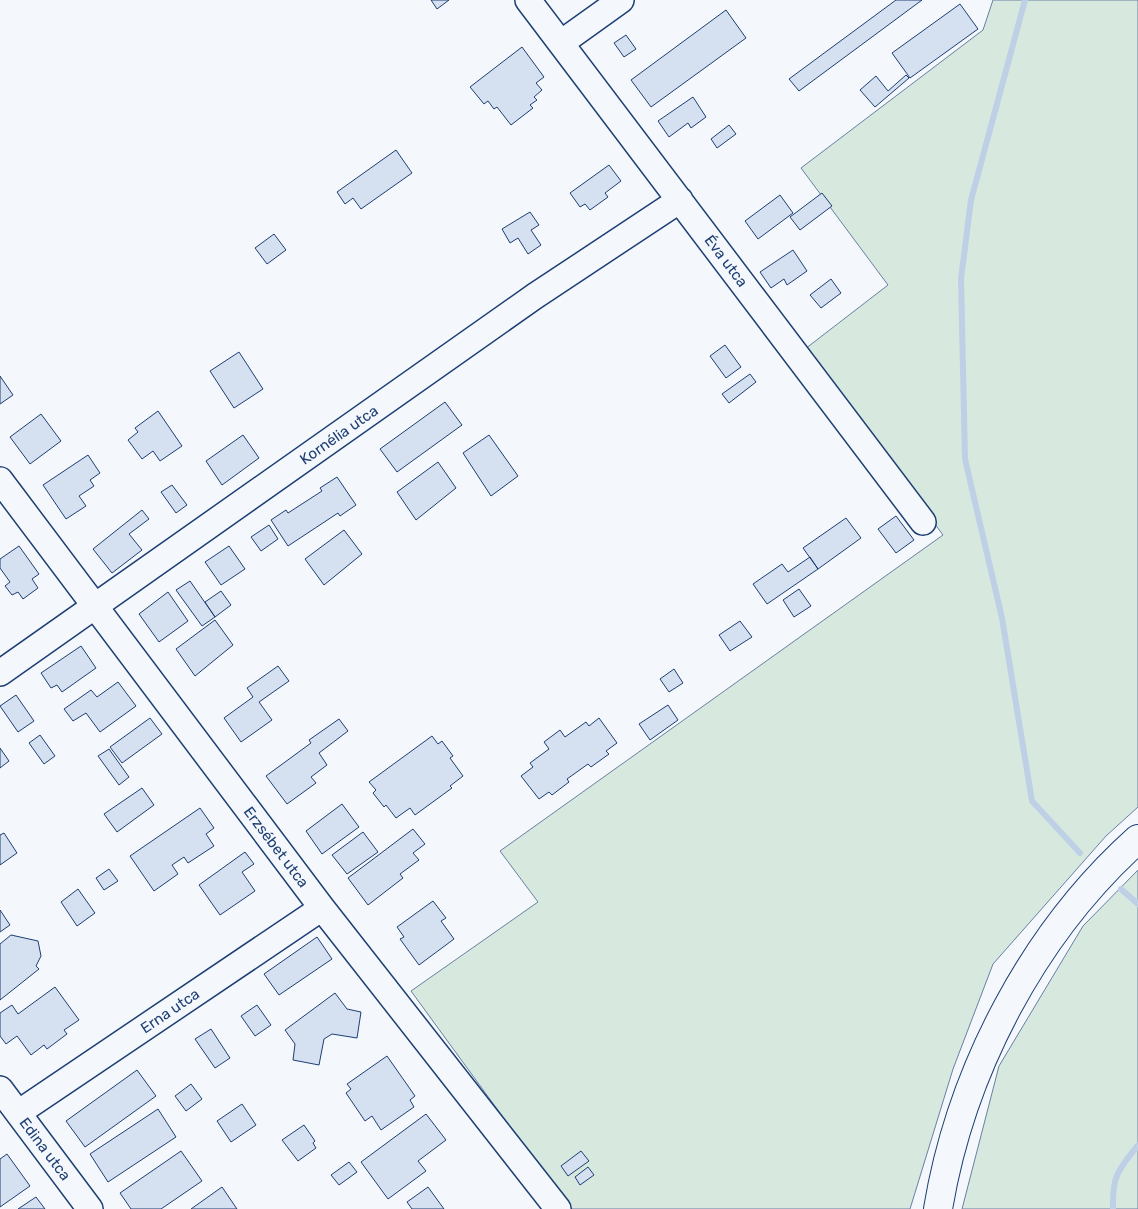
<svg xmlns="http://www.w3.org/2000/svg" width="1138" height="1209" font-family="Rubik,sans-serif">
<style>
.green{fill:#d7e8df;stroke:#687fa3}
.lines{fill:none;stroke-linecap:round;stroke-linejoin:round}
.stream{stroke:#bed0e5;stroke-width:6}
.building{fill:#d5e0f0;stroke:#1d3f73}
.minor-casing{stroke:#1d3f73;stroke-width:28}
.major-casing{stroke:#1d3f73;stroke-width:30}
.minor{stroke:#f4f7fb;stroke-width:25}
.major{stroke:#f4f7fb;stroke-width:28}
.labels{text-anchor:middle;stroke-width:4;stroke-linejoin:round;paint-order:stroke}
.street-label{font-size:15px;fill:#1d3f73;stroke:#f4f7fb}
</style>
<rect width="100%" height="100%" fill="#f4f7fb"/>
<path class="green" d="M 993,0 L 1138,0 L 1138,807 L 1106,836 L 993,964 L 953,1069 L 910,1209 L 570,1209 L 411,991 L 538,902 L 500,851 L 943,535 L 805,349 L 888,285 L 801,168 L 983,30 Z
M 1138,870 L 1138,1209 L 962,1209 L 999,1066 L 1083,926 Z"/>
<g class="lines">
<path class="stream" d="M 1025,0 L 971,200 L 961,279 L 965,459 L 1002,618 L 1032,801 L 1080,853
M 1121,889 L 1138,904
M 1113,1209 C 1112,1176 1118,1170 1138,1145"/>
</g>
<path class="building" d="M 431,0 L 449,0 L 437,9 Z
M 896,0 L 922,0 L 799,91 L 789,79 Z
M 960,4 L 978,29 L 910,78 L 892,53 Z
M 726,10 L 746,38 L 651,107 L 631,80 Z
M 626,35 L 636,49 L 624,57 L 614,43 Z
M 522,47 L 544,77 L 536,83 L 542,90 L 534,97 L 537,100 L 530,105 L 533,108 L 511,125 L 497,107 L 494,109 L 488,101 L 484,104 L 470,87 Z
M 906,75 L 909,78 L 875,107 L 860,90 L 876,76 L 888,91 Z
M 693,97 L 706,117 L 691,128 L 688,123 L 669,137 L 658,121 Z
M 729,125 L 736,134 L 717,148 L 711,139 Z
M 396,150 L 412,173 L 361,209 L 353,198 L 345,204 L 337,192 Z
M 609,165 L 621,181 L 605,193 L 608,197 L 590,210 L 585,204 L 580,207 L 570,193 Z
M 822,193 L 832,206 L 800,230 L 790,217 Z
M 780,195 L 793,213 L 758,239 L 745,221 Z
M 530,212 L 539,225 L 531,230 L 541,245 L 528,254 L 518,238 L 510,243 L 502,229 Z
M 274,234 L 286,250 L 267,264 L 255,248 Z
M 793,250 L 807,271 L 787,285 L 784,279 L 771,288 L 760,272 Z
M 831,279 L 841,293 L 821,308 L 810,295 Z
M 725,345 L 741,367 L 726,378 L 710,356 Z
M 239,352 L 263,389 L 234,408 L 210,371 Z
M 750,374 L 756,382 L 729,403 L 722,394 Z
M 0,376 L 13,395 L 0,404 Z
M 445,402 L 462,425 L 397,472 L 380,449 Z
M 158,411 L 182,446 L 160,461 L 153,451 L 142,459 L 128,440 L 138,432 L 135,428 Z
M 41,414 L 61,441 L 30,464 L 10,437 Z
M 243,435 L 259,458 L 222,485 L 206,461 Z
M 489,435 L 518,476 L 491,496 L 463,453 Z
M 88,455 L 100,473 L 90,480 L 94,486 L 79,496 L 86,506 L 66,519 L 43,485 Z
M 438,462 L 456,488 L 416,520 L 397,492 Z
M 337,477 L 356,505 L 340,516 L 338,513 L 288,546 L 271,520 L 286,510 L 288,513 L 322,491 L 320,488 Z
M 172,485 L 187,505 L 176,513 L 161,492 Z
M 142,510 L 149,519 L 129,534 L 142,550 L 112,573 L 93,549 Z
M 896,516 L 914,540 L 896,553 L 878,529 Z
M 846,518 L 861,538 L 818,569 L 803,548 Z
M 269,525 L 278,539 L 261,551 L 251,537 Z
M 344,530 L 362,554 L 324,585 L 305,559 Z
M 19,546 L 39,574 L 32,579 L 38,588 L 23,599 L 18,592 L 12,595 L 5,586 L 10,582 L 0,568 L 0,559 Z
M 229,546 L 245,569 L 221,585 L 205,562 Z
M 810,557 L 818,569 L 767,604 L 753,584 L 782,564 L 788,572 Z
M 190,581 L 215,617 L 202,626 L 176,590 Z
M 799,589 L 811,606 L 794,617 L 783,600 Z
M 221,591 L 231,605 L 215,617 L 205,602 Z
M 168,592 L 188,621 L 159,642 L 139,614 Z
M 215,620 L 233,645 L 195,676 L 176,649 Z
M 740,621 L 752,637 L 730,651 L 719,635 Z
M 81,646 L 96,668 L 62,692 L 57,685 L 51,688 L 41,673 Z
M 278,666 L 289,681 L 259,702 L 272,720 L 241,742 L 224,718 L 253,697 L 247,688 Z
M 674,669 L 683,683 L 669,692 L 660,679 Z
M 118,682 L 136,706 L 100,732 L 86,713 L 73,721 L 64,709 L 91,690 L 97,697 Z
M 16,695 L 34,721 L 18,732 L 0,706 Z
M 668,705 L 678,720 L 650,740 L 639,724 Z
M 150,718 L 162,734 L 122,763 L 110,747 Z
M 599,718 L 617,743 L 606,751 L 609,754 L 591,767 L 588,764 L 567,779 L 569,782 L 552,795 L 549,792 L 539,799 L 521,776 L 533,767 L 530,763 L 549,749 L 544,742 L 560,730 L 565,737 L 586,722 L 589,726 Z
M 339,719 L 348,731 L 319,753 L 327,765 L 311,777 L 316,783 L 287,804 L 266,776 L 311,743 L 309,740 Z
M 40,735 L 55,756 L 44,764 L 29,743 Z
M 432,736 L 438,744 L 442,741 L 453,756 L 450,758 L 463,776 L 450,786 L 452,788 L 415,815 L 410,808 L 396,818 L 386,805 L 384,807 L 373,793 L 376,790 L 369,782 Z
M 0,748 L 9,761 L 0,768 Z
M 109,749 L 129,777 L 119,785 L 98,756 Z
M 142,788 L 154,805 L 117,832 L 104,814 Z
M 342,804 L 359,827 L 322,854 L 306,831 Z
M 200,808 L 214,828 L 206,834 L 214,846 L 188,863 L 184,857 L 172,865 L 178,874 L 154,891 L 130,856 Z
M 413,829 L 425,844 L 413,853 L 419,860 L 400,874 L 403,878 L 368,905 L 348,878 Z
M 363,832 L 378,852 L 347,874 L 332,855 Z
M 4,833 L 17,853 L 0,865 L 0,835 Z
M 245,852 L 254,864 L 242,872 L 255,891 L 220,915 L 199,885 Z
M 109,869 L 118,881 L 104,890 L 96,878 Z
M 78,889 L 95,913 L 77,926 L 61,902 Z
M 433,901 L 446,918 L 441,921 L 454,939 L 419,965 L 400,939 L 404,937 L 397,927 Z
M 0,910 L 10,925 L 0,932 Z
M 11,935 L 38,941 L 41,956 L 36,966 L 39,969 L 0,1000 L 0,944 Z
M 317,937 L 332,959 L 279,995 L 264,974 Z
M 55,987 L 79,1020 L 64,1030 L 67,1034 L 47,1049 L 44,1045 L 31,1055 L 17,1036 L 6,1044 L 0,1036 L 0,1013 L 12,1005 L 18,1014 Z
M 335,993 L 347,1009 L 361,1012 L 357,1038 L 332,1034 L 324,1039 L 319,1065 L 293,1060 L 295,1044 L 285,1030 Z
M 257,1005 L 271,1025 L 255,1036 L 241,1016 Z
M 211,1029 L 230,1058 L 215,1068 L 195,1039 Z
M 387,1056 L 415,1096 L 410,1100 L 414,1107 L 381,1130 L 372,1116 L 365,1121 L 346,1093 L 351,1089 L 347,1084 Z
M 137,1070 L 156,1096 L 85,1147 L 66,1121 Z
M 191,1084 L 202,1099 L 186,1111 L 175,1096 Z
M 242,1104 L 256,1125 L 231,1142 L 217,1121 Z
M 158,1109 L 176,1137 L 108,1182 L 90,1154 Z
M 426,1114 L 446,1140 L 418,1161 L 426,1171 L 388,1199 L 361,1162 Z
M 304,1125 L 315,1141 L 313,1143 L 316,1148 L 298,1161 L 282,1140 Z
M 181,1151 L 202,1181 L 161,1209 L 131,1209 L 120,1193 Z
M 581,1151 L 589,1161 L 568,1176 L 561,1166 Z
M 7,1154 L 30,1186 L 0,1207 L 0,1159 Z
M 349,1162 L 357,1172 L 339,1185 L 331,1175 Z
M 588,1167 L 594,1175 L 580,1185 L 575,1177 Z
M 222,1187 L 237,1209 L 191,1209 Z
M 428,1187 L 444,1209 L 412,1209 L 407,1202 Z
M 36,1197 L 45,1209 L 18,1209 Z"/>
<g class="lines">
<g class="minor-casing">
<path id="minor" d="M 528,0 L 923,522
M 561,43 L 621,0
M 0,480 L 322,908 L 558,1209
M 0,673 L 535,296 L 680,200
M 0,1089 L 90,1209
M 18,1113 L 322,908"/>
</g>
<g class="major-casing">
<path id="major" d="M 938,1209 C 961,1071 1033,933 1138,839"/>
</g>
<use href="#minor" class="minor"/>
<use href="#major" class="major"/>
</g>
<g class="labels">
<g class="street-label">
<text transform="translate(726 261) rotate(53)" y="5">Éva utca</text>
<text transform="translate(339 435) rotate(-35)" y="5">Kornélia utca</text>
<text transform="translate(276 847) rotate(53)" y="5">Erzsébet utca</text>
<text transform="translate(170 1011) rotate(-34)" y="5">Erna utca</text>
<text transform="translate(45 1149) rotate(53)" y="5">Edina utca</text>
</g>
</g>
</svg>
